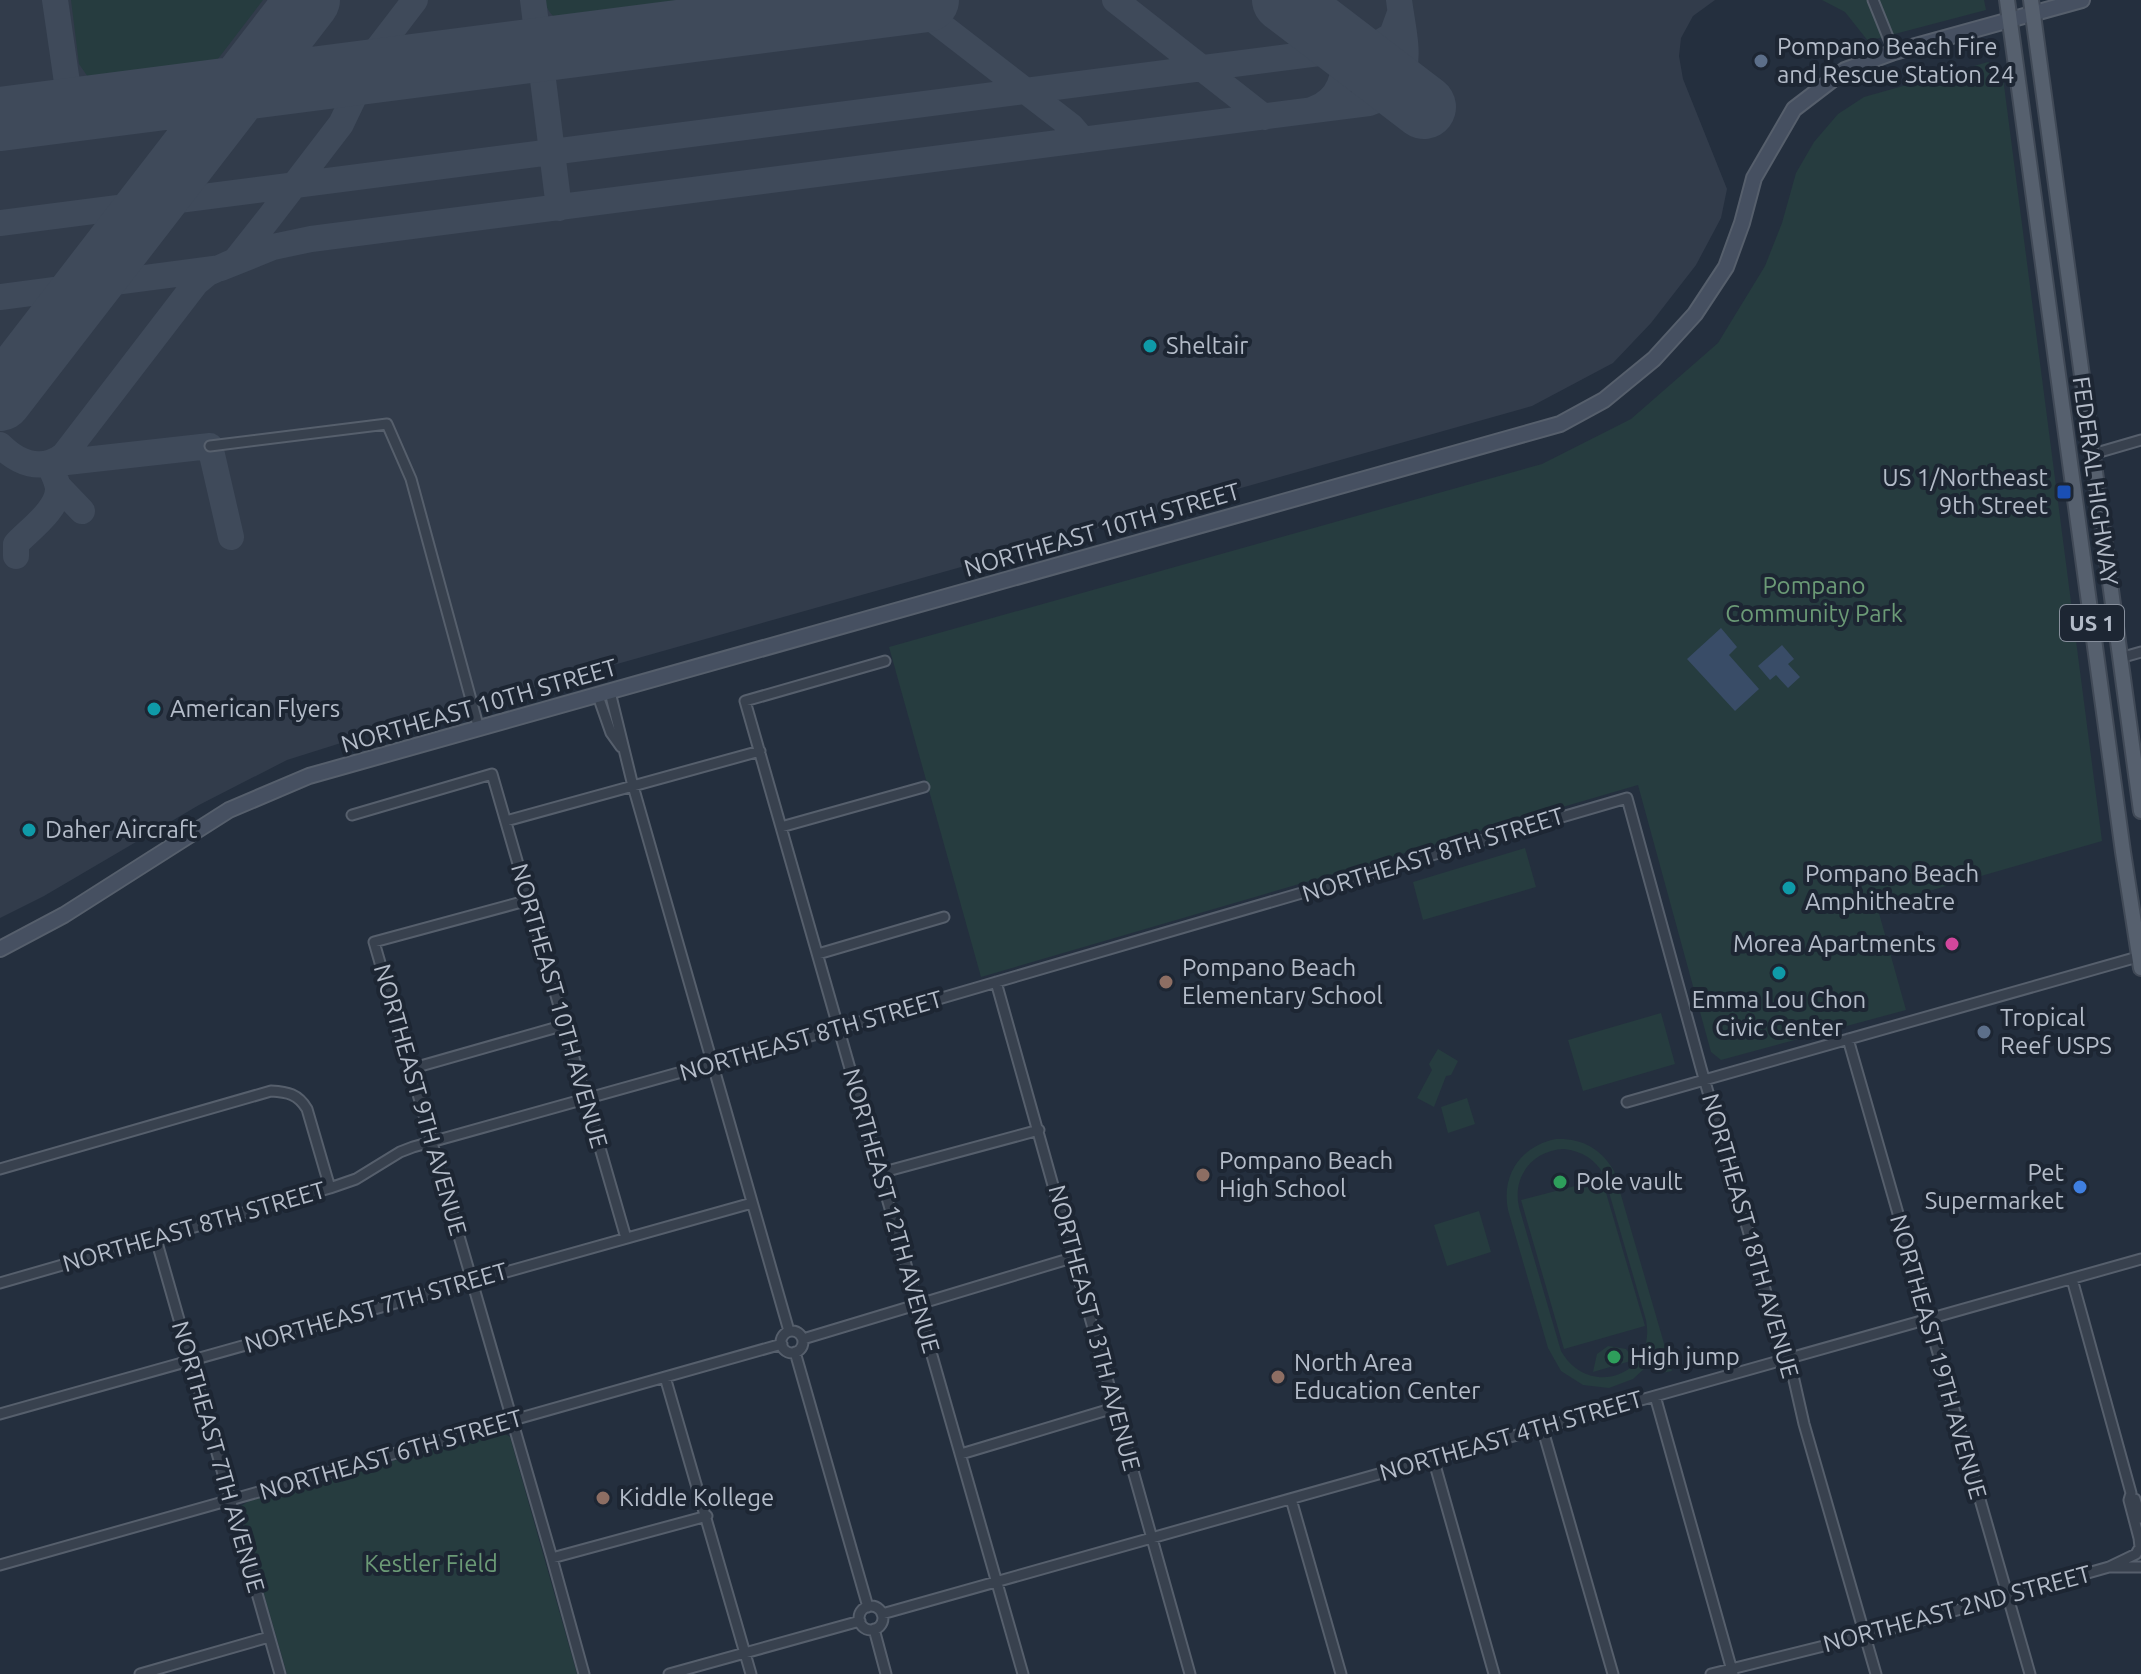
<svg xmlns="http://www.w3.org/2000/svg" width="2141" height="1674" font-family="Ubuntu,sans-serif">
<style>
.airport{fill:#323c4b}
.green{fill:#263c3f;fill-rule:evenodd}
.water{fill:#394c67}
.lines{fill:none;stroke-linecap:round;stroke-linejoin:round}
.taxiway{stroke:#3f4a5a;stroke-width:26}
.runway{stroke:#3f4a5a;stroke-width:64}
.street-casing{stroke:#565f6c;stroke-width:13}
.secondary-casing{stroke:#565f6c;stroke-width:18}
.primary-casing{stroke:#414a57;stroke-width:18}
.street{stroke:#38414e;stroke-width:9}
.secondary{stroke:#465061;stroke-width:14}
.primary{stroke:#56606e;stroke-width:14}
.service-dot{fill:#5c6f8a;stroke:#1d2633;stroke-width:3}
.culture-dot{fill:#0f9aa8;stroke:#1d2633;stroke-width:3}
.transit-dot{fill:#1a4fb4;stroke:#1d2633;stroke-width:3}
.hotel-dot{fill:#d1479c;stroke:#1d2633;stroke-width:3}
.education-dot{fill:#8d6e63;stroke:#1d2633;stroke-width:3}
.leisure-dot{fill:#2e9e5b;stroke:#1d2633;stroke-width:3}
.shop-dot{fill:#3f7fe0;stroke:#1d2633;stroke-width:3}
.labels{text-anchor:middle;stroke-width:8;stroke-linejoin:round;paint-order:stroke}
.shield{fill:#1d2633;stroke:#878f9c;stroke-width:2}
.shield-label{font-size:22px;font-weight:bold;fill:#b4bcc9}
.poi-label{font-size:24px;fill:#b4bcc9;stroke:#1d2633;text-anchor:start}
.street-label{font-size:24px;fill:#b4bcc9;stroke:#1d2633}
.park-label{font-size:24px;fill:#6b9a76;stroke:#1d2633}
</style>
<rect width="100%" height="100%" fill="#242f3e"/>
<path class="airport" d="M 0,0 L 1715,0 L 1693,16 L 1681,38 L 1679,56 L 1683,79 L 1727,189 L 1721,218 L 1696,265 L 1651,323 L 1613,363 L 1532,406 L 379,731 L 287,760 L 199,805 L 44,896 L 0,918 Z"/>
<path class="green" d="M 71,0 L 263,0 L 211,68 L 100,82 L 88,77 L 79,64 Z
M 545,0 L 731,0 L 565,21 L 558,21 C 551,14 546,9 545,0 Z
M 1822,0 L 1984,0 L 1986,10 L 1868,41 L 1845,12 Z
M 1988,62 L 2002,70 L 2102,841 L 1877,906 L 1906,1010 L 1721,1060 L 1711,1052 L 1638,785 L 981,977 L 889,647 L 1542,464 L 1631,419 L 1718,343 L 1765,266 L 1782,223 L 1796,173 L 1814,142 L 1838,114 L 1864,97 Z
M 1525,848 L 1536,887 L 1423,920 L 1413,882 Z
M 1661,1013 L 1675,1064 L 1583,1091 L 1568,1040 Z
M 1438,1049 L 1458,1061 L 1451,1075 L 1446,1076 L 1434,1107 L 1417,1098 L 1432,1070 L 1429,1064 Z
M 1467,1098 L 1475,1124 L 1448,1133 L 1441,1107 Z
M 1556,1139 C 1581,1138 1601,1148 1614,1171 L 1672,1371 L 1661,1373 L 1655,1353 L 1646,1367 L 1633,1379 L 1609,1388 L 1583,1385 L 1561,1371 L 1548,1348 L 1508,1210 C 1501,1175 1521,1146 1556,1139 ZM 1564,1149 C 1582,1151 1595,1159 1604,1175 L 1646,1320 C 1657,1375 1589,1400 1561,1351 L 1519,1207 C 1512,1176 1533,1150 1564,1149 Z
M 1602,1179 L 1645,1326 L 1564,1349 L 1521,1200 Z
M 1479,1211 L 1491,1252 L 1447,1266 L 1434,1225 Z
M 1608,1346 L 1626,1349 L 1634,1360 L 1593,1372 L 1597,1354 Z
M 501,1431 L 510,1437 L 577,1674 L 287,1674 L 241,1514 L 241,1506 L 249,1501 Z"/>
<path class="water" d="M 1721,628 L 1737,647 L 1729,655 L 1759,689 L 1735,711 L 1687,659 Z
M 1782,645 L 1794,659 L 1788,664 L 1800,677 L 1788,688 L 1776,675 L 1770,680 L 1758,666 Z"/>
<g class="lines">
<path class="taxiway" d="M 55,0 L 71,110
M 533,0 L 559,208
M 908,0 L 1071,126 L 1083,140
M 1115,0 L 1264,117
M 1314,109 C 1341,99 1345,75 1345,49
M 0,223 L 1374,46 L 1392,35 L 1400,13
M 0,297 L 221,268 L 273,247 L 311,239 L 1369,103 C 1421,87 1404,41 1399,0
M 0,445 C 18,463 41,473 64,455 L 196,283 L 208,273 L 235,261 L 269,218 L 341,124 L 376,51 L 415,0
M 58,486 L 82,511
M 16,556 L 16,544 C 29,530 59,509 58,488 C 57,480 52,471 49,464 L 210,446 L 231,537"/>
<path class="runway" d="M 1284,0 L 1424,107
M 0,119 L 927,0
M 0,399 L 308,0"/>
<g class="street-casing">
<path id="street" d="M 1873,0 L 1894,52
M 210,446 L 387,424 L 411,479 L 479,729
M 2093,454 L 2141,440
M 2120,658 L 2141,652
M 885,661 L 745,701 L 1023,1674
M 610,692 L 633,786 L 789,1331
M 598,696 L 611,733 L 621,747
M 352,815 L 492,774 L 626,1238
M 506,821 L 760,751
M 781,827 L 924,787
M 529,900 L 374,942 L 552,1558 L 584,1674
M 818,954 L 944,917
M 996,982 L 1190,1674
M 1848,1039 L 2030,1674
M 410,1069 L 565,1025
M 1627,1102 L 2141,956
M 0,1169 L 271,1091 C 288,1092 298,1094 307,1109 L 330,1188
M 880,1173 L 1039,1130
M 156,1239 L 280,1674
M 0,1283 L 330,1188 L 356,1179 L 400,1152 L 413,1147 L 839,1028 L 1627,798 L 1701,1068 L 1772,1313 L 1789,1358 L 1804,1424 L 1876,1674
M781 1342a11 11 0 1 1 22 0a11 11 0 1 1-22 0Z
M 803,1339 L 1075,1257
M 795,1352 L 868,1607
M 665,1377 L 751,1674
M 1655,1396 L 1733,1674
M 0,1414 L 752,1203
M 1542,1427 L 1613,1674
M 961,1454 L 1114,1408
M 1433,1458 L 1494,1674
M 1291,1499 L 1341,1674
M 2135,1499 L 2141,1518
M 552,1558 L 707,1516
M 0,1565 L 782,1344
M 2109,1567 L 2141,1567
M859 1618a12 12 0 1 1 24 0a12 12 0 1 1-24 0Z
M 882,1614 L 2141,1259
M 874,1629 L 886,1674
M 140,1674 L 269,1637
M 669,1674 L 860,1621
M 1711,1674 L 1876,1633 L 2109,1567 L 2136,1554 L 2140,1547 L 2139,1538 L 2129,1500 L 2131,1493 L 2072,1279"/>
</g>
<g class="secondary-casing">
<path id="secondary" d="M 0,949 L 64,915 L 229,810 L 309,776 L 1560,424 L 1604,400 L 1654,359 L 1695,314 L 1726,267 L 1742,223 L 1754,178 L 1794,109 L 1845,70 L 1894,52 L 2082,0"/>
</g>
<g class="primary-casing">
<path id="primary" d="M 2007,0 L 2123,852 L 2141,968
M 2031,0 L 2141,811"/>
</g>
<use href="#street" class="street"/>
<use href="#secondary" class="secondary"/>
<use href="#primary" class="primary"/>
</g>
<g class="service-dot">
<circle cx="1761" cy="61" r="8"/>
<circle cx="1984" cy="1032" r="8"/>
</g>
<g class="culture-dot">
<circle cx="1150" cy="346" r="8"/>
<circle cx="154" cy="709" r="8"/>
<circle cx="29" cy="830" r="8"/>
<circle cx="1789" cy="888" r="8"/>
<circle cx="1779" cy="973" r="8"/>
</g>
<rect class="transit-dot" x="2056" y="484" width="16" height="16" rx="4"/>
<circle class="hotel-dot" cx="1952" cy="944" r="8"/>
<g class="education-dot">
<circle cx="1166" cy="982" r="8"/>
<circle cx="1203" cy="1175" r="8"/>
<circle cx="1278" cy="1377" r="8"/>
<circle cx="603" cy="1498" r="8"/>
</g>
<g class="leisure-dot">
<circle cx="1560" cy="1182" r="8"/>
<circle cx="1614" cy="1357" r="8"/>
</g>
<circle class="shop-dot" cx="2080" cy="1187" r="8"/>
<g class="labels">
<rect class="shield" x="2060" y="605" width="64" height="36" rx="6"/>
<g class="shield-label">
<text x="2092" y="631">US 1</text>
</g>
<g class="poi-label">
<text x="1777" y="55">Pompano Beach Fire<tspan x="1777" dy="28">and Rescue Station 24</tspan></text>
<text x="1166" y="354">Sheltair</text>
<text x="2048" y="486" text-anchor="end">US 1/Northeast<tspan x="2048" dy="28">9th Street</tspan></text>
<text x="170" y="717">American Flyers</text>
<text x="45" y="838">Daher Aircraft</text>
<text x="1805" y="882">Pompano Beach<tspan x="1805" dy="28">Amphitheatre</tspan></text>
<text x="1936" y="952" text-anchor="end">Morea Apartments</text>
<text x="1182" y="976">Pompano Beach<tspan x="1182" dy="28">Elementary School</tspan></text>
<text x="1779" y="1008" text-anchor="middle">Emma Lou Chon<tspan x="1779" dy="28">Civic Center</tspan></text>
<text x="2000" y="1026">Tropical<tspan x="2000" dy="28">Reef USPS</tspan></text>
<text x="1219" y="1169">Pompano Beach<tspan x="1219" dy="28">High School</tspan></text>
<text x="2064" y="1181" text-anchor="end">Pet<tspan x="2064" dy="28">Supermarket</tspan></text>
<text x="1576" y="1190">Pole vault</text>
<text x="1630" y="1365">High jump</text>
<text x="1294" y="1371">North Area<tspan x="1294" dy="28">Education Center</tspan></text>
<text x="619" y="1506">Kiddle Kollege</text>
</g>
<g class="street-label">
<text transform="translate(2095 481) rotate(82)" y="8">FEDERAL HIGHWAY</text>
<text transform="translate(1102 530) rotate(-16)" y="8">NORTHEAST 10TH STREET</text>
<text transform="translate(479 706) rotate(-16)" y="8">NORTHEAST 10TH STREET</text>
<text transform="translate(1433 855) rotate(-17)" y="8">NORTHEAST 8TH STREET</text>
<text transform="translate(559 1006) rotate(74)" y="8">NORTHEAST 10TH AVENUE</text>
<text transform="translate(811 1036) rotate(-16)" y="8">NORTHEAST 8TH STREET</text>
<text transform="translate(420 1100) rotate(74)" y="8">NORTHEAST 9TH AVENUE</text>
<text transform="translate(891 1211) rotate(74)" y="8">NORTHEAST 12TH AVENUE</text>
<text transform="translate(194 1227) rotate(-16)" y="8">NORTHEAST 8TH STREET</text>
<text transform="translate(1750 1236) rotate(74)" y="8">NORTHEAST 18TH AVENUE</text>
<text transform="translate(376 1308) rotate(-16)" y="8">NORTHEAST 7TH STREET</text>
<text transform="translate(1094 1328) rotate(75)" y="8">NORTHEAST 13TH AVENUE</text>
<text transform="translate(1938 1357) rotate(74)" y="8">NORTHEAST 19TH AVENUE</text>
<text transform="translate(1511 1436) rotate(-16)" y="8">NORTHEAST 4TH STREET</text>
<text transform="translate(391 1455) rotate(-16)" y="8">NORTHEAST 6TH STREET</text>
<text transform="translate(218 1457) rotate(74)" y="8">NORTHEAST 7TH AVENUE</text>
<text transform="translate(1957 1609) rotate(-15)" y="8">NORTHEAST 2ND STREET</text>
</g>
<g class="park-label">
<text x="1814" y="594">Pompano<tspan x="1814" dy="28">Community Park</tspan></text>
<text x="431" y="1572">Kestler Field</text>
</g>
</g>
</svg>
